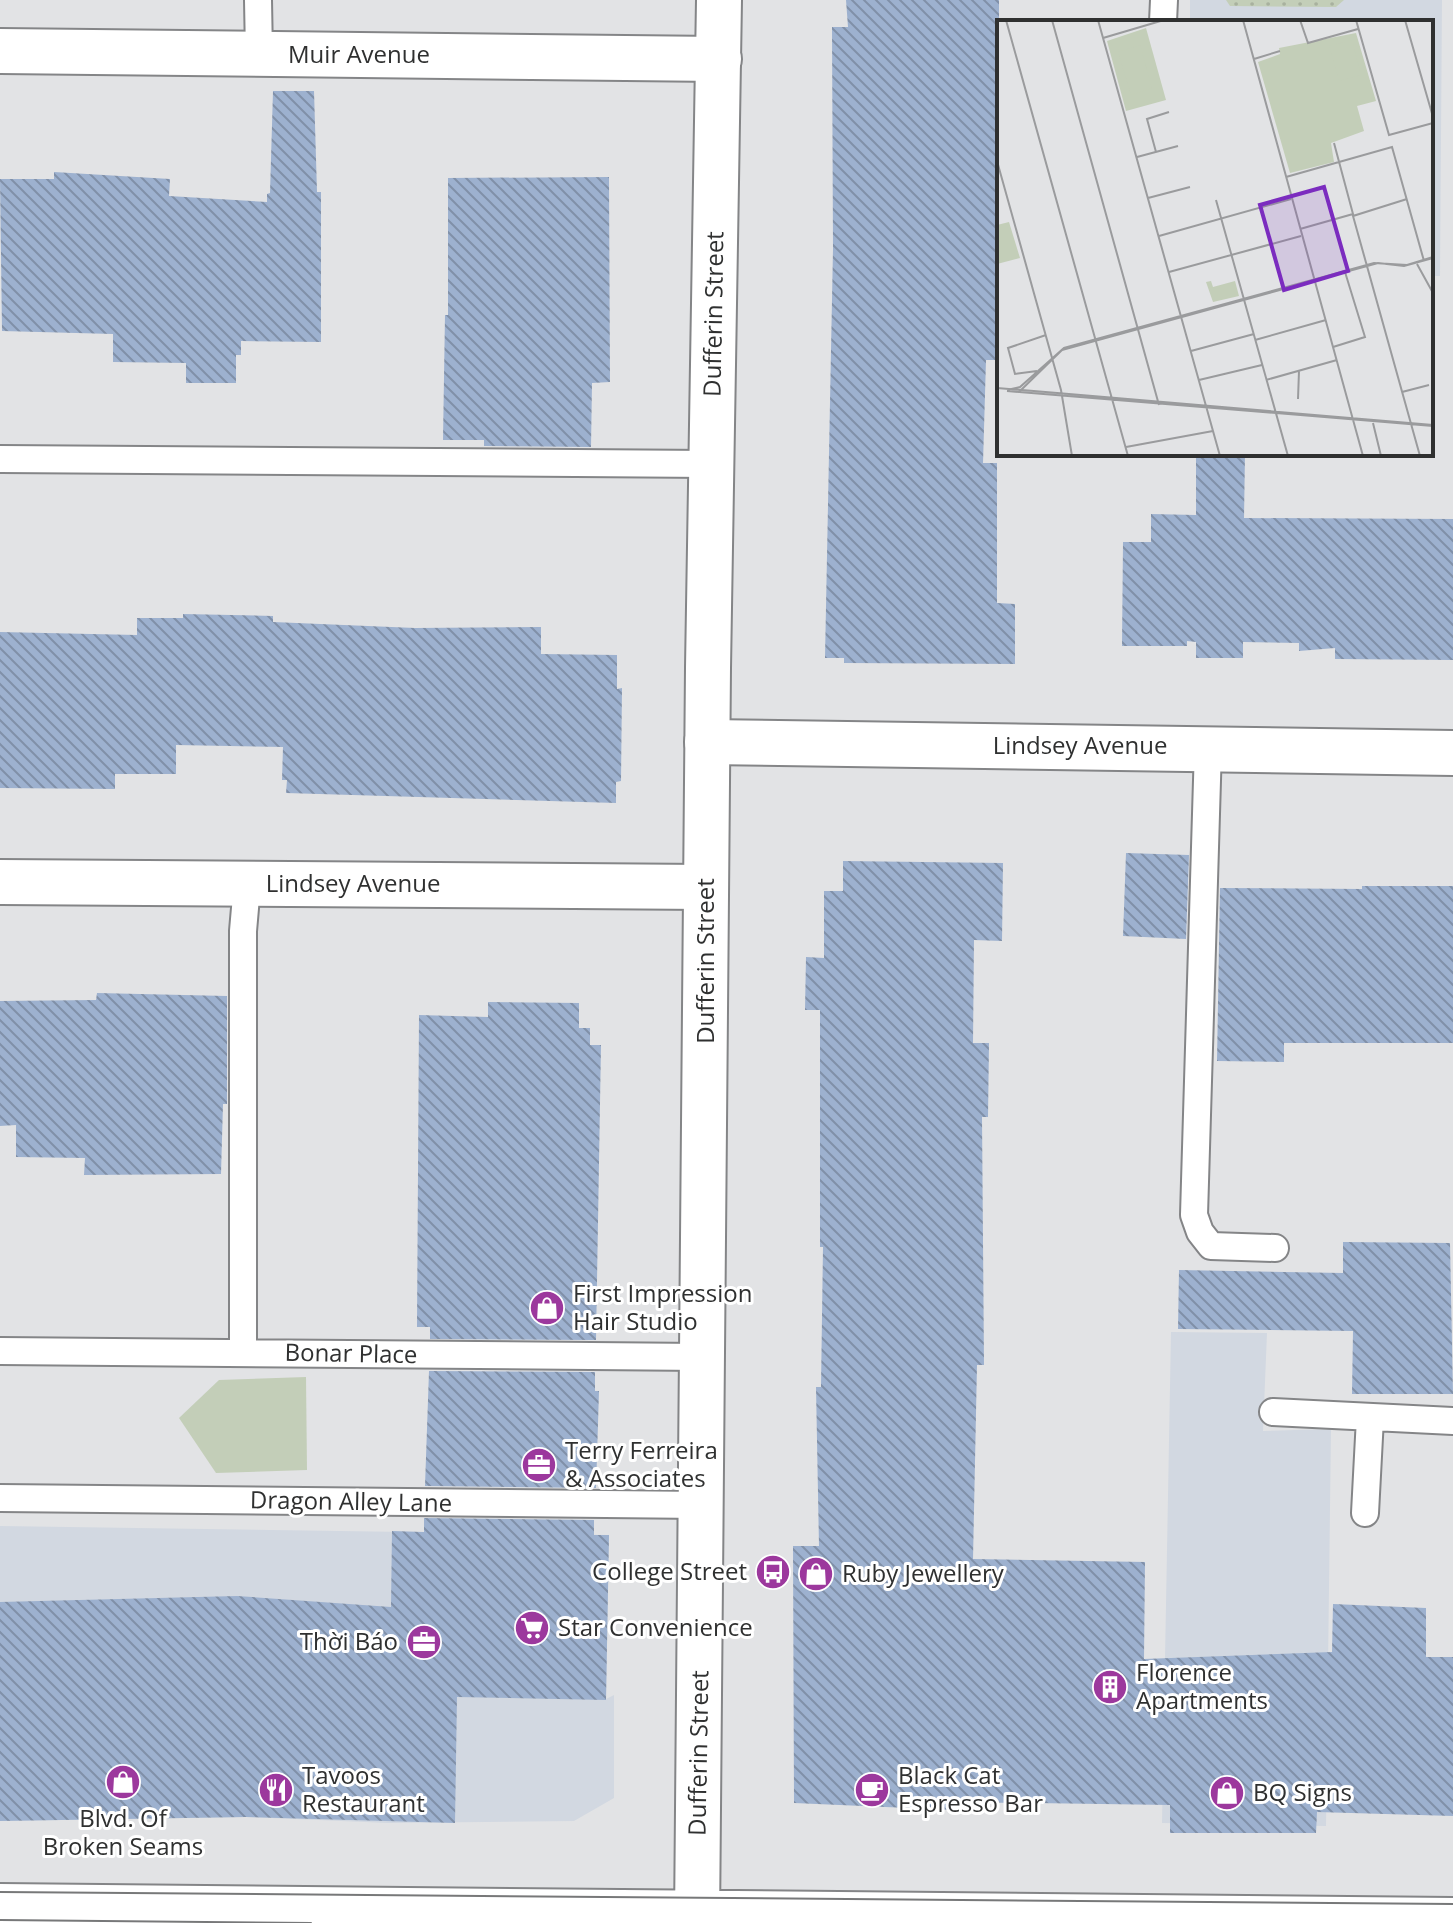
<svg xmlns="http://www.w3.org/2000/svg" width="1453" height="1923" font-family="'Open Sans',sans-serif">
<style>
.built{fill:#d2d8e1}
.park{fill:url(#park-dots)}
.garden{fill:#c3ceb8}
.building{fill:url(#building-back-hatch)}
.lines{fill:none;stroke-linecap:round;stroke-linejoin:round}
.service-casing{stroke:#848587;stroke-width:30}
.minor-casing{stroke:#848587;stroke-width:48}
.secondary-casing{stroke:#848587;stroke-width:48}
.service{stroke:#fff;stroke-width:26}
.minor{stroke:#fff;stroke-width:44}
.secondary{stroke:#fff;stroke-width:44}
.tram{stroke:#777879;stroke-width:2}
.labels{text-anchor:middle;stroke-width:6;stroke-linejoin:round;paint-order:stroke}
.street-label{font-size:24px;fill:#2f3030;stroke:#fff}
.poi-label{font-size:24px;fill:#2f3030;stroke:#fff;text-anchor:start}
.inset-road{fill:none;stroke:#9a9b9d;stroke-width:2}
.view{fill:#7b2cbf;fill-opacity:0.15;stroke:#7b2cbf;stroke-width:4}
.inset-edge{fill:none;stroke:#2f3030;stroke-width:4}
</style>
<defs>
<pattern id="park-dots" width="8" height="8" patternUnits="userSpaceOnUse" patternTransform="scale(2)"><rect width="8" height="8" fill="#c3ceb8"/><path d="M2 2h.1M6 6h.1" fill="none" stroke="#a8b19e" stroke-width="1.8" stroke-linecap="round"/></pattern>
<pattern id="building-back-hatch" width="6" height="6" patternUnits="userSpaceOnUse" patternTransform="scale(2)"><rect width="6" height="6" fill="#9db1cf"/><path d="M-1 5l2 2M0 0l6 6M5-1l2 2" fill="none" stroke="#8090a8"/></pattern>
</defs>
<rect width="100%" height="100%" fill="#e2e3e5"/>
<path class="built" d="M 1190,0 L 1442,0 L 1440,276 L 1431,276 L 1431,22 L 1190,22 Z
M 1171,1332 L 1267,1333 L 1263,1431 L 1331,1429 L 1326,1826 L 1162,1823 Z
M 0,1526 L 609,1535 L 606,1699 L 614,1695 L 614,1798 L 574,1821 L 388,1823 L 246,1817 L 0,1821 Z"/>
<path class="park" d="M 1226,0 L 1344,0 L 1336,7 L 1230,6 Z"/>
<path class="garden" d="M 306,1377 L 307,1470 L 216,1473 L 179,1418 L 219,1380 Z"/>
<path class="building" d="M 846,0 L 999,0 L 999,305 L 997,360 L 986,360 L 983,463 L 997,463 L 997,603 L 1015,604 L 1015,664 L 844,663 L 844,658 L 825,658 L 833,249 L 832,27 L 848,27 Z
M 273,91 L 314,91 L 317,192 L 321,192 L 321,342 L 241,341 L 241,355 L 236,355 L 236,383 L 186,383 L 186,363 L 113,362 L 113,334 L 2,331 L 0,179 L 54,179 L 54,172 L 170,179 L 169,196 L 267,202 L 267,194 L 270,193 Z
M 609,177 L 610,382 L 592,383 L 591,447 L 484,446 L 484,440 L 443,440 L 445,315 L 448,315 L 448,178 Z
M 1196,454 L 1245,454 L 1244,518 L 1453,519 L 1453,660 L 1335,659 L 1335,648 L 1299,651 L 1299,643 L 1243,642 L 1243,658 L 1196,658 L 1196,642 L 1187,641 L 1187,646 L 1122,646 L 1123,542 L 1151,542 L 1151,514 L 1196,515 Z
M 183,614 L 273,616 L 273,622 L 415,628 L 541,627 L 541,654 L 617,655 L 617,689 L 622,688 L 621,781 L 616,782 L 616,803 L 286,793 L 287,780 L 282,780 L 283,747 L 176,745 L 176,774 L 115,774 L 115,789 L 0,788 L 0,632 L 137,635 L 137,618 L 183,618 Z
M 1126,853 L 1189,855 L 1186,939 L 1123,936 Z
M 843,861 L 1003,863 L 1002,941 L 974,940 L 973,1043 L 989,1043 L 988,1117 L 982,1117 L 984,1365 L 977,1365 L 973,1559 L 1145,1562 L 1144,1659 L 1332,1652 L 1333,1604 L 1426,1608 L 1426,1657 L 1453,1657 L 1453,1816 L 1317,1812 L 1316,1833 L 1170,1833 L 1170,1805 L 954,1802 L 954,1810 L 794,1803 L 793,1546 L 819,1546 L 816,1387 L 821,1387 L 823,1247 L 820,1247 L 820,1010 L 805,1010 L 806,957 L 824,958 L 824,891 L 843,891 Z
M 1362,886 L 1453,886 L 1453,1043 L 1284,1043 L 1284,1062 L 1217,1061 L 1220,888 L 1362,889 Z
M 97,993 L 227,996 L 227,1104 L 223,1104 L 221,1174 L 84,1175 L 85,1158 L 16,1157 L 16,1125 L 0,1126 L 0,1001 L 96,1000 Z
M 488,1002 L 579,1003 L 579,1028 L 590,1028 L 590,1045 L 601,1045 L 596,1340 L 430,1339 L 430,1327 L 417,1327 L 419,1015 L 488,1017 Z
M 1343,1242 L 1450,1243 L 1453,1394 L 1352,1394 L 1353,1331 L 1178,1329 L 1179,1270 L 1343,1273 Z
M 429,1371 L 595,1372 L 595,1391 L 599,1391 L 596,1488 L 425,1486 Z
M 424,1518 L 594,1520 L 594,1535 L 609,1535 L 606,1700 L 457,1697 L 455,1823 L 246,1817 L 0,1821 L 0,1602 L 237,1596 L 391,1607 L 392,1531 L 424,1532 Z"/>
<g class="lines">
<g class="service-casing">
<path id="service" d="M 258,0 L 259,54
M 1163,22 L 1164,0
M 0,459 L 711,464
M 1208,747 L 1194,1215 L 1200,1232 L 1211,1246 L 1275,1248
M 0,1351 L 702,1357
M 243,1352 L 243,931 L 247,885
M 1273,1412 L 1453,1421
M 0,1498 L 702,1505
M 1365,1513 L 1370,1418"/>
</g>
<g class="minor-casing">
<path id="minor" d="M 0,51 L 719,59
M 707,742 L 1453,753
M 0,882 L 706,887"/>
</g>
<g class="secondary-casing">
<path id="secondary" d="M 0,1906 L 1453,1920
M 697,1923 L 708,668 L 719,0"/>
</g>
<use href="#service" class="service"/>
<use href="#minor" class="minor"/>
<use href="#secondary" class="secondary"/>
<path class="tram" d="M 0,1892 L 1453,1904
M 0,1920 L 311,1923"/>
</g>
<defs>
<g id="shop-disc" transform="scale(1.8)"><circle r="9.5" fill="#9c389d" stroke="#fff"/><path d="M-5-2.5h2.3a2.7 3.5 0 0 1 5.4 0H5L5.5 6h-11ZM-1.5-2.5h3a1.5 2.3 0 0 0-3 0Z" fill="#fff"/></g>
<g id="office-disc" transform="scale(1.8)"><circle r="9.5" fill="#9c389d" stroke="#fff"/><path d="M-6-3h4V-5.5h4V-3h4V5H-6ZM-1-4.5V-3h2v-1.5ZM-6 0V1H6V0Z" fill="#fff"/></g>
<g id="bus-disc" transform="scale(1.8)"><circle r="9.5" fill="#9c389d" stroke="#fff"/><path d="M-5-6H5V4H4V6H2V4H-2V6H-4V4H-5ZM-3.5-4V0h7V-4ZM-3.5 1.2v1.5H-2V1.2ZM2 1.2v1.5H3.5V1.2Z" fill="#fff"/></g>
<g id="supermarket-disc" transform="scale(1.8)"><circle r="9.5" fill="#9c389d" stroke="#fff"/><path d="M-6-5.5h2.5l.6 2H6L4.5 2H-2.5L-4.4-4H-6ZM-1.5 3.2a1.3 1.3 0 1 0 .1 0ZM3 3.2a1.3 1.3 0 1 0 .1 0Z" fill="#fff"/></g>
<g id="building-disc" transform="scale(1.8)"><circle r="9.5" fill="#9c389d" stroke="#fff"/><path d="M-4-6H4V6H1V3H-1V6H-4ZM-2.5-4.3h1.7v1.8h-1.7ZM.8-4.3h1.7v1.8H.8ZM-2.5-1h1.7V.8h-1.7ZM.8-1h1.7V.8H.8Z" fill="#fff"/></g>
<g id="restaurant-disc" transform="scale(1.8)"><circle r="9.5" fill="#9c389d" stroke="#fff"/><path d="M-5-6h1v4h1v-4h1v4h1v-4h1v5L-1.5 .5V6h-2V.5L-5-1ZM5-6V6H3V1.5H1.5Q1.5-4 5-6Z" fill="#fff"/></g>
<g id="cafe-disc" transform="scale(1.8)"><circle r="9.5" fill="#9c389d" stroke="#fff"/><path d="M-5.5-4.5H6V0H3Q3 3.5 0 3.5H-2.5Q-5.5 3.5-5.5 0ZM3-3.2v2h1.7v-2ZM-6 4.5H4V6H-6Z" fill="#fff"/></g>
</defs>
<g fill-rule="evenodd">
<use href="#shop-disc" x="547" y="1308"/>
<use href="#office-disc" x="539" y="1465"/>
<use href="#bus-disc" x="773" y="1572"/>
<use href="#shop-disc" x="816" y="1574"/>
<use href="#supermarket-disc" x="532" y="1628"/>
<use href="#office-disc" x="424" y="1642"/>
<use href="#building-disc" x="1110" y="1687"/>
<use href="#shop-disc" x="123" y="1782"/>
<use href="#restaurant-disc" x="276" y="1790"/>
<use href="#cafe-disc" x="872" y="1790"/>
<use href="#shop-disc" x="1227" y="1793"/>
</g>
<g class="labels">
<g class="street-label">
<text x="359" y="63">Muir Avenue</text>
<text transform="translate(714 314) rotate(-89)" y="8">Dufferin Street</text>
<text x="1080" y="754">Lindsey Avenue</text>
<text x="353" y="892">Lindsey Avenue</text>
<text transform="translate(706 961) rotate(-90)" y="8">Dufferin Street</text>
<text transform="translate(351 1354) rotate(1)" y="8">Bonar Place</text>
<text transform="translate(351 1502) rotate(1)" y="8">Dragon Alley Lane</text>
<text transform="translate(699 1753) rotate(-89)" y="8">Dufferin Street</text>
</g>
<g class="poi-label">
<text x="573" y="1302">First Impression<tspan x="573" dy="28">Hair Studio</tspan></text>
<text x="565" y="1459">Terry Ferreira<tspan x="565" dy="28">&amp; Associates</tspan></text>
<text x="747" y="1580" text-anchor="end">College Street</text>
<text x="842" y="1582">Ruby Jewellery</text>
<text x="558" y="1636">Star Convenience</text>
<text x="398" y="1650" text-anchor="end">Thời Báo</text>
<text x="1136" y="1681">Florence<tspan x="1136" dy="28">Apartments</tspan></text>
<text x="302" y="1784">Tavoos<tspan x="302" dy="28">Restaurant</tspan></text>
<text x="898" y="1784">Black Cat<tspan x="898" dy="28">Espresso Bar</tspan></text>
<text x="1253" y="1801">BQ Signs</text>
<text x="123" y="1827" text-anchor="middle">Blvd. Of<tspan x="123" dy="28">Broken Seams</tspan></text>
</g>
</g>
<g transform="translate(997 20)">
<rect width="436" height="436" fill="#e2e3e5"/>
<path d="M 149,8 L 169,80 L 129,91 L 110,21 ZM 359,13 L 379,81 L 360,86 L 367,111 L 334,123 L 337,142 L 293,153 L 261,42 L 283,34 L 282,28 ZM 12,202 L 23,238 L 0,244 L 0,205 ZM 214,261 L 216,267 L 238,261 L 242,276 L 216,282 L 209,262 Z" fill="#c3ceb8"/>
<path d="M 355,20 L 364,55 L 342,61 L 332,26 ZM 143,25 L 155,68 L 134,75 L 121,32 Z" fill="#c3ceb8"/>
<path class="inset-road" d="M 9,0 L 131,436M 55,0 L 162,385M 101,0 L 223,436M 246,0 L 366,436M 303,0 L 311,23 L 361,9M 359,0 L 392,115 L 436,103M 408,0 L 436,97M 106,18 L 167,0M 257,39 L 283,31M 159,132 L 150,99 L 172,92M 140,137 L 181,126M 0,141 L 64,370 L 75,436M 289,157 L 395,127 L 427,241M 151,178 L 193,167M 410,179 L 356,196 L 423,436M 219,180 L 291,436M 303,209 L 356,194 L 337,123M 162,216 L 294,179M 420,244 L 436,273M 172,252 L 304,216M 258,320 L 329,300M 336,327 L 368,317 L 348,252M 194,331 L 257,314M 40,351 L 18,354 L 11,328 L 49,315M 202,360 L 265,345M 269,360 L 340,340M 0,368 L 436,405M 10,370 L 23,367 L 67,328 L 377,243 L 410,245 L 436,237M 10,371 L 436,406M 22,372 L 65,330 L 381,243 L 407,246 L 436,238M 405,372 L 432,365M 301,379 L 302,351M 376,403 L 384,436M 129,427 L 216,411"/>
<path class="view" d="M 327,167 L 351,251 L 287,270 L 263,185 Z"/>
<rect width="436" height="436" class="inset-edge"/>
</g>
</svg>
